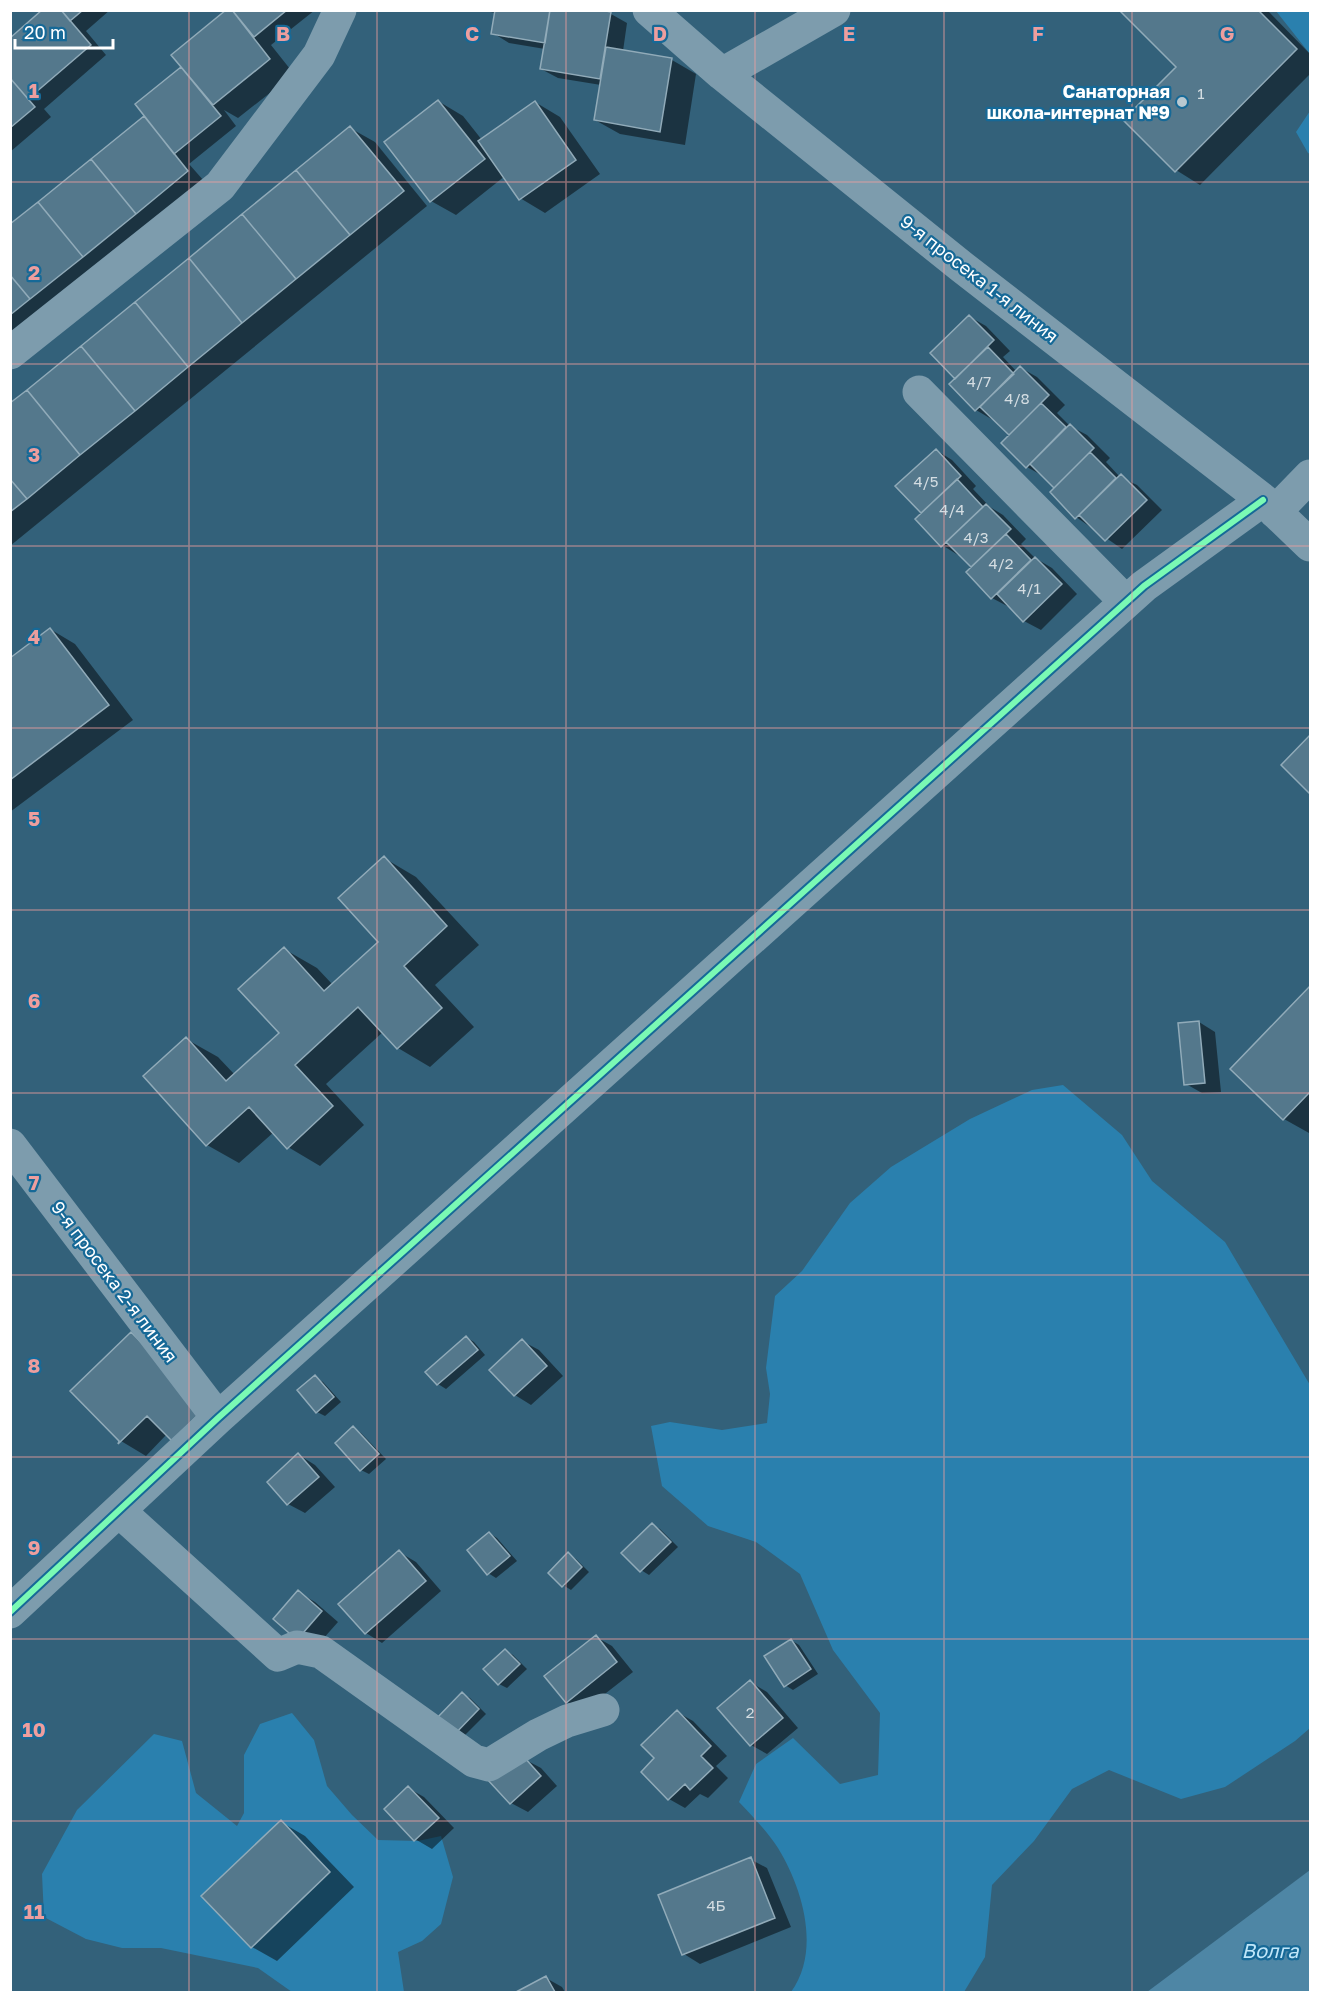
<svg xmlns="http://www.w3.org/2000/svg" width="1321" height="2003" font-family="'Golos Text',sans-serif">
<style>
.green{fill:#2a80ae}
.water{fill:#4e86a5}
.shadow{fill:#0007}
.building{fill:#54788c;stroke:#91abb9;stroke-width:1.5}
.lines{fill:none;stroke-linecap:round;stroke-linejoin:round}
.minor{stroke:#7d9cad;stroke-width:33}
.cycleway-casing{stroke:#166997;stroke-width:10}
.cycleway{stroke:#7af9b4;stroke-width:6}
.grid{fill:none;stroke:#ed9e9e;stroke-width:1.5;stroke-opacity:0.55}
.poi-dot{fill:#b8c8d0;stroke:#166997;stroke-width:2}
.labels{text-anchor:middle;stroke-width:4.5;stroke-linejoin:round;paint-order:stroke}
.number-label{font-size:15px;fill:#d4dde2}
.poi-label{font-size:18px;font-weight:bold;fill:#fff;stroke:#166997;text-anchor:end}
.street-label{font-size:18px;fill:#fff;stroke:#166997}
.water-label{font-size:20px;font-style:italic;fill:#bfe6f9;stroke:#166997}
.grid-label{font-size:20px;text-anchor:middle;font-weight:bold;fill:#ed9e9e;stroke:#166997;stroke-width:4.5;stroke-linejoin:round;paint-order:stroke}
</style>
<rect width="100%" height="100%" fill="#33617a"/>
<path class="green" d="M 1276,11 L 1310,11 L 1310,54 Z
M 1310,111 L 1310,154 L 1308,153 L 1296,132 Z
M 1063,1085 L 1122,1135 L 1152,1181 L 1225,1242 L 1310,1385 L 1310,1728 L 1295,1741 L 1225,1787 L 1181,1799 L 1109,1770 L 1072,1789 L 1034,1841 L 992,1885 L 985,1957 L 964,1992 L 791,1992 C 821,1951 803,1889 778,1848 C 767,1831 753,1817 739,1802 L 756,1764 L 793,1738 L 840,1784 L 878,1775 L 880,1713 L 833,1650 L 800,1574 L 756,1542 L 708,1526 L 662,1486 L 651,1426 L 670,1422 L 722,1430 L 767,1423 L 770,1394 L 766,1368 L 775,1296 L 802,1271 L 850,1203 L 891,1167 L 970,1119 L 1032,1090 Z
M 292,1713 L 314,1740 L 327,1786 L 352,1815 L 378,1840 L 418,1841 L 441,1836 L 453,1877 L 441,1924 L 422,1941 L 398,1952 L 404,1992 L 292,1992 L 258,1968 L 161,1948 L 122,1948 L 86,1939 L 44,1917 L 42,1874 L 77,1810 L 154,1734 L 182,1741 L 196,1793 L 237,1826 L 244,1813 L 244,1755 L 260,1724 Z"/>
<path class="water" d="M 1310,1870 L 1310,1992 L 1147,1992 Z"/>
<path class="shadow" d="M 44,10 L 110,10 L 86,31 L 106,55 L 44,109 L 51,117 L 10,152 L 10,40 Z
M 228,10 L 315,10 L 271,45 L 294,74 L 238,118 L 224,110 L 236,126 L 189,164 L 204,181 L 10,337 L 10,226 L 146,117 L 137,105 L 183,67 Z
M 479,10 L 592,10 L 611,14 L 627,23 L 623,51 L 672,60 L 696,74 L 685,145 L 620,134 L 595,120 L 601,85 L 558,78 L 541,69 L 545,49 L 509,43 L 493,33 L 496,13 Z
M 1121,10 L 1267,10 L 1310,54 L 1310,74 L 1200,185 L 1176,170 L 1178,67 Z
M 438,101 L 463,116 L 482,140 L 535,102 L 560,117 L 600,174 L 545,213 L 520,198 L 505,176 L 456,215 L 431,201 Z
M 350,128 L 375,142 L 427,206 L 10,546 L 10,405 Z
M 970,317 L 986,326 L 1010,351 L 1003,357 L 1017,372 L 1021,368 L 1037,377 L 1065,405 L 1057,413 L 1070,426 L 1087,435 L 1110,458 L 1106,462 L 1120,477 L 1137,485 L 1162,510 L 1122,549 L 1076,517 L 1056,488 L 1043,476 L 1027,467 L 1011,435 L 994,418 L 993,420 L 976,410 L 951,384 L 957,379 Z
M 936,450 L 952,460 L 976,486 L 973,489 L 990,507 L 1003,515 L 1026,539 L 1021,544 L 1035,558 L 1052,568 L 1077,594 L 1041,630 L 1024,621 L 1010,606 L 1009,607 L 992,598 L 973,567 L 960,554 L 958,555 L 942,545 L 923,513 L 897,486 Z
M 50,629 L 75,644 L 133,720 L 10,812 L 10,659 Z
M 1310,737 L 1310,792 L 1283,765 Z
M 384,858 L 416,877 L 479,945 L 435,985 L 474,1027 L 430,1067 L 398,1048 L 383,1032 L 326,1084 L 364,1125 L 320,1166 L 288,1147 L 274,1132 L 239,1163 L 207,1145 L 186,1039 L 218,1057 L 235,1075 L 281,1033 L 284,949 L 317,968 L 333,985 L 380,942 Z
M 1310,988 L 1310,1131 L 1309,1133 L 1284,1119 L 1232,1069 Z
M 1199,1022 L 1215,1032 L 1221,1092 L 1202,1093 L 1186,1084 Z
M 132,1334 L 167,1434 L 146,1456 L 121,1441 L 72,1391 Z
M 466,1337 L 474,1342 L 485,1355 L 446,1389 L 438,1384 L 427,1372 Z
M 522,1341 L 539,1350 L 563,1376 L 531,1405 L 515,1395 Z
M 315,1377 L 323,1382 L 341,1402 L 325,1416 L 317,1412 Z
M 354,1428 L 361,1433 L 386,1459 L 369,1474 L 361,1470 Z
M 299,1455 L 315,1465 L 335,1487 L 305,1513 L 288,1504 Z
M 652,1525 L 660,1529 L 678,1547 L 649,1575 L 641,1570 Z
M 489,1533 L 497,1538 L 517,1561 L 496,1578 L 488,1573 Z
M 399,1552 L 416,1562 L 441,1591 L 382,1643 L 366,1633 Z
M 568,1554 L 576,1559 L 589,1572 L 571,1590 L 563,1585 Z
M 298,1592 L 315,1602 L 338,1622 L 315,1648 L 298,1639 Z
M 596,1637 L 612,1646 L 633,1672 L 583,1711 L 567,1702 Z
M 791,1640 L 799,1645 L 818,1674 L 793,1690 L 785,1685 Z
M 505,1650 L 513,1655 L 527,1669 L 507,1688 L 499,1684 Z
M 750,1682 L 767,1692 L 798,1728 L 767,1754 L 751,1745 Z
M 462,1694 L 470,1698 L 486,1714 L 461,1739 L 454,1735 Z
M 677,1712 L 693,1721 L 727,1756 L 716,1766 L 728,1778 L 708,1798 L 700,1794 L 685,1808 L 669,1799 L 656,1758 Z
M 524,1759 L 541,1768 L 557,1786 L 528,1812 L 511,1803 Z
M 408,1788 L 424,1797 L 454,1828 L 432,1849 L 415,1839 Z
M 281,1822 L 305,1836 L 354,1887 L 277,1961 L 252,1947 L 203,1896 Z
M 750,1859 L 767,1868 L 791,1927 L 700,1964 L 684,1954 L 660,1895 Z
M 546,1978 L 562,1987 L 565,1992 L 519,1992 Z"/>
<path class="building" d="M 42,10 L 61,10 L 91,45 L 28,99 L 10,78 L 10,38 Z
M 61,10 L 83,10 L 70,21 Z
M 226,10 L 232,10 L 270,59 L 213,105 L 171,55 Z
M 232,10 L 287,10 L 254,37 Z
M 495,10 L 550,10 L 545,43 L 491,34 Z
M 550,10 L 601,10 L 611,12 L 600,79 L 540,69 Z
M 1119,10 L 1258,10 L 1297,49 L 1175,172 L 1123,120 L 1176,67 Z
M 606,47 L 672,58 L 660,132 L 594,120 Z
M 181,67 L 221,116 L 174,154 L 135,104 Z
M 10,78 L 35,107 L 10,128 Z
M 438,100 L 485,159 L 430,202 L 384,142 Z
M 535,101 L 576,160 L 519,200 L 478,141 Z
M 144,116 L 188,171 L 136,214 L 91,159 Z
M 350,126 L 404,191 L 350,235 L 296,170 Z
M 91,159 L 136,214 L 83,257 L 38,202 Z
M 296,170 L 350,235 L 296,279 L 242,214 Z
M 38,202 L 83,257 L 30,299 L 10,275 L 10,224 Z
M 242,214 L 296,279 L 242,323 L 189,258 Z
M 189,258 L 242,323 L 188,367 L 135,302 Z
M 10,275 L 30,299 L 10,315 Z
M 135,302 L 188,367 L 135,411 L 81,346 Z
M 969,315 L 994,340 L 955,379 L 930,353 Z
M 81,346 L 135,411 L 80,455 L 27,390 Z
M 988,347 L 1014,374 L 975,411 L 949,384 Z
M 1020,366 L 1049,395 L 1009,435 L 980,407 Z
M 27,390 L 80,455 L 27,499 L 10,479 L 10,403 Z
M 1041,403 L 1066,427 L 1026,468 L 1001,443 Z
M 1070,424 L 1094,448 L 1054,488 L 1030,464 Z
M 936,449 L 961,476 L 921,513 L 895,486 Z
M 1090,452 L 1116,478 L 1075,519 L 1050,492 Z
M 1121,474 L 1147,500 L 1105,541 L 1079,515 Z
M 10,479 L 27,499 L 10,512 Z
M 957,479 L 983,507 L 941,547 L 915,519 Z
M 986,504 L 1011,529 L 971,567 L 946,542 Z
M 1006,534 L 1031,560 L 991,599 L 966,572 Z
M 1035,557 L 1062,584 L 1023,622 L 997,594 Z
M 50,628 L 109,705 L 10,780 L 10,658 Z
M 1310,735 L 1310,794 L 1281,765 Z
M 384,856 L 447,926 L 404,966 L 442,1008 L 397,1049 L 358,1007 L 295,1065 L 333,1106 L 287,1149 L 249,1107 L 206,1146 L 143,1076 L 186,1037 L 226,1081 L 279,1033 L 238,989 L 284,947 L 324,991 L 378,942 L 338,898 Z
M 1310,986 L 1310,1092 L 1283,1120 L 1230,1069 Z
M 1199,1021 L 1205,1083 L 1184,1085 L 1178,1023 Z
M 131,1332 L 205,1408 L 172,1441 L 147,1416 L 118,1444 L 119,1441 L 70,1391 Z
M 466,1336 L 478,1350 L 437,1385 L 425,1372 Z
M 522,1339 L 547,1366 L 514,1396 L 489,1370 Z
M 315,1375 L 334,1397 L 316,1413 L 297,1390 Z
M 353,1426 L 379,1454 L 360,1471 L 335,1443 Z
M 298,1453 L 319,1477 L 287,1505 L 267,1482 Z
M 652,1523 L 671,1542 L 640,1572 L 621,1553 Z
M 489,1532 L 510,1556 L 487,1575 L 467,1550 Z
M 399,1550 L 426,1581 L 365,1634 L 338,1604 Z
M 568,1552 L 582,1567 L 562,1587 L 548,1573 Z
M 298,1590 L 322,1611 L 297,1640 L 273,1619 Z
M 596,1635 L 617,1662 L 566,1703 L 544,1676 Z
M 791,1639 L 811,1669 L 784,1687 L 764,1656 Z
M 505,1649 L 520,1664 L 498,1685 L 483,1669 Z
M 750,1680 L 783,1718 L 750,1746 L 717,1708 Z
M 462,1692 L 479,1709 L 453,1736 L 436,1719 Z
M 677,1710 L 711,1746 L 701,1756 L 713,1768 L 690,1790 L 685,1784 L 668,1800 L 641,1772 L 654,1758 L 641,1745 Z
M 524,1757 L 541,1776 L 510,1804 L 486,1778 Z
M 408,1786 L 439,1818 L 414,1841 L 384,1809 Z
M 281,1820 L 330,1872 L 251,1948 L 201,1896 Z
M 751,1857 L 775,1918 L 682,1955 L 658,1895 Z
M 546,1976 L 555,1992 L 516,1992 Z"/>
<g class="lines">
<path class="minor" d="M 649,10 L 722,74 L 962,267 L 1263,500 L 1310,545
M 722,74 L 834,10
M 10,353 L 220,186 L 319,55 L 340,10
M 919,392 L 1126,602
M 1275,512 L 1310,476
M 10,1145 L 218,1418
M 119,1511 L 278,1655 L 297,1647 L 321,1652 L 474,1761 L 489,1765 L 538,1735 L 567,1721 L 603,1710
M 10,1612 L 218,1418 L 1144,586 L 1263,500"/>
<g class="cycleway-casing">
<path id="cycleway" d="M 10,1612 L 218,1418 L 1144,586 L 1263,500"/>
</g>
<use href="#cycleway" class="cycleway"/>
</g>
<path class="grid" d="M 189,10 L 189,1992M 377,10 L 377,1992M 566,10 L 566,1992M 755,10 L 755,1992M 944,10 L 944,1992M 1132,10 L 1132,1992M 10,182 L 1310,182M 10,364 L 1310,364M 10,546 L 1310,546M 10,728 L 1310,728M 10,910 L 1310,910M 10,1093 L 1310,1093M 10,1275 L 1310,1275M 10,1457 L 1310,1457M 10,1639 L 1310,1639M 10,1821 L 1310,1821"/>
<circle class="poi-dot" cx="1182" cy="102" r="6"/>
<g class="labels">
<g class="number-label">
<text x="1201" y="99">1</text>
<text x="979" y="387">4/7</text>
<text x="1017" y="404">4/8</text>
<text x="926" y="487">4/5</text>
<text x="952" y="515">4/4</text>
<text x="976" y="543">4/3</text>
<text x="1001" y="569">4/2</text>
<text x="1029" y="594">4/1</text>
<text x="750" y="1718">2</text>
<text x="716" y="1911">4Б</text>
</g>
<g class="poi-label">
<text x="1170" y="98">Санаторная<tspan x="1170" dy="21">школа-интернат №9</tspan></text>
</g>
<g class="street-label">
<text transform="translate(979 279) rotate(38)" y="6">9-я просека 1-я линия</text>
<text transform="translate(114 1282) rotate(53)" y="6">9-я просека 2-я линия</text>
</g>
<g class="water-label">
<text x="1270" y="1958">Волга</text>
</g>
</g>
<g class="grid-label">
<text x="283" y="41">B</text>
<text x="472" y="41">C</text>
<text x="660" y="41">D</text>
<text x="849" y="41">E</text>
<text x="1038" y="41">F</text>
<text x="1227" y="41">G</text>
<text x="34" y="98">1</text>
<text x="34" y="280">2</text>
<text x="34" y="462">3</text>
<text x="34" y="644">4</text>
<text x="34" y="826">5</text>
<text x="34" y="1008">6</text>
<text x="34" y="1190">7</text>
<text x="34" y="1373">8</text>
<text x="34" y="1555">9</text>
<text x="34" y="1737">10</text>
<text x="34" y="1919">11</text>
</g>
<rect width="1321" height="2003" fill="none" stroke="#ffffff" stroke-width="24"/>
<path d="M15 39v9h98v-9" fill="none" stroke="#ffffff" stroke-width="3"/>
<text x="24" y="39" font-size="18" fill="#ffffff" stroke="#166997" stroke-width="4.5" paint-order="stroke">20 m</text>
</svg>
